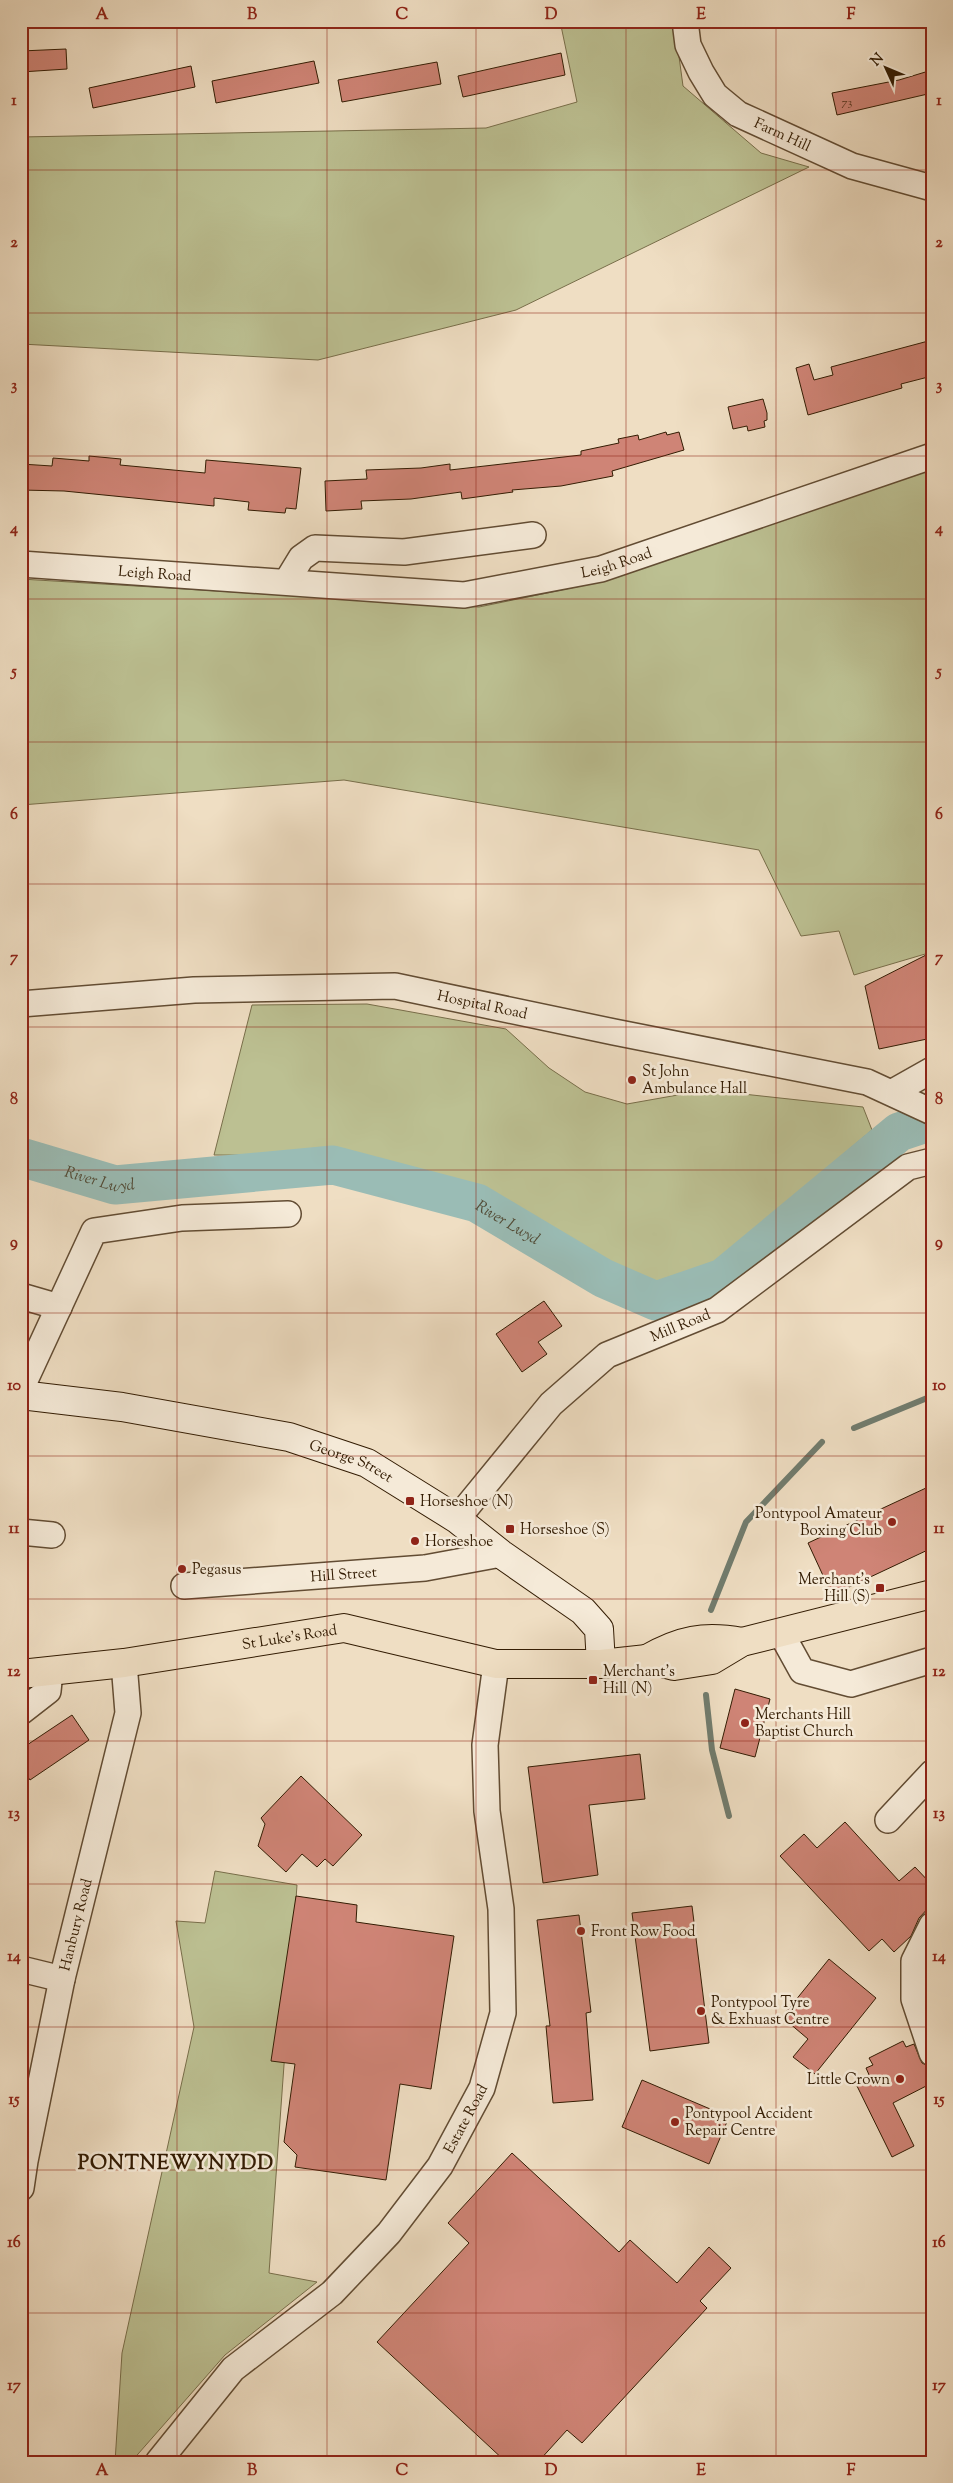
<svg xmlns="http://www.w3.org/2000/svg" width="953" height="2483" font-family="'Sorts Mill Goudy',serif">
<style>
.green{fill:#bcc092;stroke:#786e4a}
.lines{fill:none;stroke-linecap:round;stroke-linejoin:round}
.stream{stroke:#717c6e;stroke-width:6}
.river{stroke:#9abcb5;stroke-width:39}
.building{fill:#cf8476;stroke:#331c03}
.street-casing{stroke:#624c33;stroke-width:28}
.secondary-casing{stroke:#331c03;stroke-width:30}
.primary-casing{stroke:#331c03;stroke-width:30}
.street{stroke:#f5ead8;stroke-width:25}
.secondary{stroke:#f5ead8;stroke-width:28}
.primary{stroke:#efdec3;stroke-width:28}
.grid{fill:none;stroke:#8f2418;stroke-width:1;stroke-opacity:0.55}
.poi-dot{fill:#8f2418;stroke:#f5ead8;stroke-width:2}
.labels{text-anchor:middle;stroke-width:5;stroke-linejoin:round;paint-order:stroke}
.number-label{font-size:12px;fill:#5a3620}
.street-label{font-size:15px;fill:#331c03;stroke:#f5ead8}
.poi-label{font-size:15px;fill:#331c03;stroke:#f5ead8;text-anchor:start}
.water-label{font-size:16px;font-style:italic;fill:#524c38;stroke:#f5ead8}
.district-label{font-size:20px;font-weight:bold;letter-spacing:1px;fill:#331c03;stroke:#f5ead8}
.neatline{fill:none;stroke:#8f2418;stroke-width:2}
.grid-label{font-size:16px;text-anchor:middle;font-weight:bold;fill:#8f2418}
</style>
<rect width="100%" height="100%" fill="#efdec3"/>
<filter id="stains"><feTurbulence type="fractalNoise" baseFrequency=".004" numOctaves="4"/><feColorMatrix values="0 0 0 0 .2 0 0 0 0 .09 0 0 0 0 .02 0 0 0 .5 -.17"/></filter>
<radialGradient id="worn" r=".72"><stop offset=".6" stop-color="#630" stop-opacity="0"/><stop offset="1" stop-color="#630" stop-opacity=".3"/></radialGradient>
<path class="green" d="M 560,21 L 668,21 L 675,27 L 683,86 L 761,153 L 809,167 L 516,310 L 318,360 L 21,344 L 21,137 L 486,128 L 577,102 Z
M 932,465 L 932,952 L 854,975 L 839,931 L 801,936 L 759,850 L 344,780 L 21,805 L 21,579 L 479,607 L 605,581 Z
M 367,1004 L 506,1029 L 549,1068 L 585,1092 L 627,1104 L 706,1090 L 863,1107 L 872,1130 L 693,1281 L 655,1287 L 572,1253 L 493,1198 L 369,1156 L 214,1155 L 252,1005 Z
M 215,1871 L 297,1885 L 269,2273 L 317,2282 L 225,2355 L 131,2462 L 115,2462 L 122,2353 L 194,2027 L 176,1921 L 205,1923 Z"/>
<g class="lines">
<path class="stream" d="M 854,1428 L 932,1396
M 711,1610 L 746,1522 L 822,1442
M 706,1695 L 712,1750 L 729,1816"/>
<path class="river" id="s1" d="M 21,1157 L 115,1185 L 333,1165 L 477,1203 L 603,1278 L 656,1301 L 723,1278 L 899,1132 L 932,1121"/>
</g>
<path class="building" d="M 66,49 L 67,69 L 21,72 L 21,51 Z
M 561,53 L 565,75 L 463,97 L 458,76 Z
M 314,61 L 319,83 L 216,103 L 212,81 Z
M 437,62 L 441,84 L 342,102 L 338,80 Z
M 191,66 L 195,87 L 93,108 L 89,88 Z
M 932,70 L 932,93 L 837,115 L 832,93 L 899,80 Z
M 932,340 L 932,376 L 901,384 L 902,388 L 808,415 L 796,368 L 809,364 L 814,380 L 833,375 L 831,367 Z
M 763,399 L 767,413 L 767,420 L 764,421 L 765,427 L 748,431 L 747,426 L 733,429 L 728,407 Z
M 666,432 L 667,435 L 679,432 L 684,450 L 612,471 L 613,476 L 561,486 L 512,490 L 513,492 L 462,499 L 461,492 L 411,499 L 361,501 L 362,509 L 326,511 L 325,481 L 367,479 L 366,470 L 421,468 L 450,464 L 450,470 L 581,455 L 581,451 L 619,443 L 618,439 L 638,435 L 639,440 Z
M 89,456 L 121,459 L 120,465 L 205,473 L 206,460 L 301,468 L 296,509 L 286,508 L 285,513 L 248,510 L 249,502 L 214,498 L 214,506 L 64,491 L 21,490 L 21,464 L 52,466 L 53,458 L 89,461 Z
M 932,952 L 932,1038 L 879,1049 L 865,986 Z
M 544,1301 L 562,1326 L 538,1342 L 547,1354 L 522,1372 L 496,1334 Z
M 926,1488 L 932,1501 L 932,1548 L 832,1595 L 808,1543 Z
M 735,1689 L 770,1699 L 755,1757 L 720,1748 Z
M 72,1715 L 89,1740 L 30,1780 L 21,1767 L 21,1749 Z
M 640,1754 L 645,1799 L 589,1805 L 598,1875 L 543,1883 L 528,1767 Z
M 301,1776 L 362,1835 L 333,1866 L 325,1859 L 317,1867 L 302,1854 L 286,1872 L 258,1846 L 265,1824 L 261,1818 Z
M 845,1822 L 899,1881 L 915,1867 L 932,1885 L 932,1904 L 919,1918 L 911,1936 L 894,1952 L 882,1939 L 869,1951 L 780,1856 L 804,1834 L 817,1848 Z
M 296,1896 L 357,1905 L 356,1922 L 454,1936 L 431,2089 L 400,2084 L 386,2180 L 295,2167 L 297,2155 L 284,2142 L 295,2064 L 271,2061 Z
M 692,1906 L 709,2043 L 650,2051 L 632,1913 Z
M 579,1915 L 591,2012 L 586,2013 L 593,2100 L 553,2103 L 546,2026 L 550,2026 L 537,1920 Z
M 829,1959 L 876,1998 L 815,2074 L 793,2057 L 808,2039 L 782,2017 Z
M 903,2041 L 906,2047 L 914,2044 L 922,2063 L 931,2067 L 932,2083 L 893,2103 L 914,2146 L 892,2157 L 856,2084 L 870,2077 L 866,2068 L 873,2065 L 869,2058 Z
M 642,2080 L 729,2117 L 709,2164 L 622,2127 Z
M 512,2153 L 619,2252 L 630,2240 L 677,2283 L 709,2247 L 731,2268 L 700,2301 L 707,2308 L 582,2443 L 567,2430 L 538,2462 L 506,2462 L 377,2342 L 469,2243 L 448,2223 Z"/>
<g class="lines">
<g class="street-casing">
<g id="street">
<path id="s2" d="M 685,21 L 688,45 L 701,72 L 715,95 L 738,114 L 852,166 L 932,188"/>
<path id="s3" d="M 21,564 L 464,595 L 601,569 L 932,456"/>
<path d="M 287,581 L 301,558 L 315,548 L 404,552 L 533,535"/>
<path id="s4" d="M 21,1004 L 194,990 L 395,986 L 614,1032 L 867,1082 L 932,1112"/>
<path d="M 893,1092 L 932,1070"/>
<path d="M 21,1296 L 59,1307"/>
<path d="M 21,1389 L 94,1231 L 182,1218 L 288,1214"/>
<path id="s5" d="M 457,1519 L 551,1404 L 607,1355 L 717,1310 L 908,1167 L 932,1161"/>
<path d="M 21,1532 L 52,1535"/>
<path id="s6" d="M 184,1586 L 425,1568 L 501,1554"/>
<path d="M 781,1633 L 802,1671 L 851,1684 L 932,1660"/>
<path d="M 21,1712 L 48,1691 L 50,1671"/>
<path d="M 888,1820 L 932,1773"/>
<path d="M 932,1925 L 914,1961 L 914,1999 L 932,2053"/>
<path d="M 21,1969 L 62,1979"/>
<path id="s7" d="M 21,2188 L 25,2161 L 62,1979 L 128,1713 L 124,1663"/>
<path id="s8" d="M 158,2462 L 233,2369 L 332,2293 L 389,2233 L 440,2166 L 482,2088 L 503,2013 L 501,1909 L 487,1811 L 485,1745 L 496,1664"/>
</g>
</g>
<g class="secondary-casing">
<g id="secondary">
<path id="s9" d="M 21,1395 L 122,1407 L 289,1437 L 367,1463 L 457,1519 L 501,1554 L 583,1611 L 599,1629 L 601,1664"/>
</g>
</g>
<g class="primary-casing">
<g id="primary">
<path d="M 647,1659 C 680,1640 704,1635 742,1642"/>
<path id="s10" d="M 21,1674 L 124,1663 L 344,1628 L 496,1664 L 601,1664 L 647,1659 L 674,1666 L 712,1660 L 742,1642 L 932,1594"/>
</g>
</g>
<use href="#street" class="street"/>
<use href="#secondary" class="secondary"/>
<use href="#primary" class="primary"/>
</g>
<path class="grid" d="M 177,21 L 177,2462M 327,21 L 327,2462M 476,21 L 476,2462M 626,21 L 626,2462M 776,21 L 776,2462M 21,170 L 932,170M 21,313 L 932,313M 21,456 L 932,456M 21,599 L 932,599M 21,742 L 932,742M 21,884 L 932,884M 21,1027 L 932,1027M 21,1170 L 932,1170M 21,1313 L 932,1313M 21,1456 L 932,1456M 21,1599 L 932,1599M 21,1741 L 932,1741M 21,1884 L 932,1884M 21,2027 L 932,2027M 21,2170 L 932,2170M 21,2313 L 932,2313"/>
<g class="poi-dot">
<circle cx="632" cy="1080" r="5"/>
<rect x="405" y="1496" width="10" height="10" rx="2.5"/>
<circle cx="892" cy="1522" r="5"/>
<rect x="505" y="1524" width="10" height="10" rx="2.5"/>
<circle cx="415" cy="1541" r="5"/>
<circle cx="182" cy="1569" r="5"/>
<rect x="875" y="1583" width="10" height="10" rx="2.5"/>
<rect x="588" y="1675" width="10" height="10" rx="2.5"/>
<circle cx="745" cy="1723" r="5"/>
<circle cx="581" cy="1931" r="5"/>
<circle cx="701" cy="2011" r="5"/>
<circle cx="900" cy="2079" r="5"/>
<circle cx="675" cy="2122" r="5"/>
</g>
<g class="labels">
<g class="number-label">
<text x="847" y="106">73</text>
</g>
<g class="street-label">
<text dy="5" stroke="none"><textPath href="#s2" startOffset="160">Farm Hill</textPath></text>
<text dy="5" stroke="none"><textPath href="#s3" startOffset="600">Leigh Road</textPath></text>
<text dy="5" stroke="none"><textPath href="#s3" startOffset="134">Leigh Road</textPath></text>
<text dy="5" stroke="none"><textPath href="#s4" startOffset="464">Hospital Road</textPath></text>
<text dy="5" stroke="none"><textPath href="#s5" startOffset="302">Mill Road</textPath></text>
<text dy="5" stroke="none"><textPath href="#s9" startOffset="338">George Street</textPath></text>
<text dy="5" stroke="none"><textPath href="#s6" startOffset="160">Hill Street</textPath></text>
<text dy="5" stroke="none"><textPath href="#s10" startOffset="271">St Luke's Road</textPath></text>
<text dy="5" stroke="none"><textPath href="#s7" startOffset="269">Hanbury Road</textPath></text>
<text dy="5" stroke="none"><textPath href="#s8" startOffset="465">Estate Road</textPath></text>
</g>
<g class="poi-label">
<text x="642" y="1076">St John<tspan x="642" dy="17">Ambulance Hall</tspan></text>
<text x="420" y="1506">Horseshoe (N)</text>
<text x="882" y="1518" text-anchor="end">Pontypool Amateur<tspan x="882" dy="17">Boxing Club</tspan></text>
<text x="520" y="1534">Horseshoe (S)</text>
<text x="425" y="1546">Horseshoe</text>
<text x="192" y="1574">Pegasus</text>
<text x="870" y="1584" text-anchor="end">Merchant's<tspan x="870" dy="17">Hill (S)</tspan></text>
<text x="603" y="1676">Merchant's<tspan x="603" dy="17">Hill (N)</tspan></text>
<text x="755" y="1719">Merchants Hill<tspan x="755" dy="17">Baptist Church</tspan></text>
<text x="591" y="1936">Front Row Food</text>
<text x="711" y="2007">Pontypool Tyre<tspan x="711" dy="17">&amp; Exhuast Centre</tspan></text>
<text x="890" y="2084" text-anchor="end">Little Crown</text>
<text x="685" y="2118">Pontypool Accident<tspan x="685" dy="17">Repair Centre</tspan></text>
</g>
<g class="water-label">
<text dy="6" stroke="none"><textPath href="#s1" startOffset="82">River Lwyd</textPath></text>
<text dy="6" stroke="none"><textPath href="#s1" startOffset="502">River Lwyd</textPath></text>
</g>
<g class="district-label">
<text x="176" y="2169">PONTNEWYNYDD</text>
</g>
</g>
<rect width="953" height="2483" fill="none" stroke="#efdec3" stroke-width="55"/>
<g transform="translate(886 68) rotate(314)" stroke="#f5ead8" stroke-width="4" paint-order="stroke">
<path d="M0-4L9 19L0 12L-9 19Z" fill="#331c03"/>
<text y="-8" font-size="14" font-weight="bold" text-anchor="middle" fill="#331c03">N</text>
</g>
<rect x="28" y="28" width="898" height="2428" class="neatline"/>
<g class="grid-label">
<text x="102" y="19">A</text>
<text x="252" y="19">B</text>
<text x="402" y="19">C</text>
<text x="551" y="19">D</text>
<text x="701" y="19">E</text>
<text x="851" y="19">F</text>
<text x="14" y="105">1</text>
<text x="939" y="105">1</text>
<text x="14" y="247">2</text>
<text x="939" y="247">2</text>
<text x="14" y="390">3</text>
<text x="939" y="390">3</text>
<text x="14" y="533">4</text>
<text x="939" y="533">4</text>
<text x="14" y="676">5</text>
<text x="939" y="676">5</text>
<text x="14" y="819">6</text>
<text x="939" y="819">6</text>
<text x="14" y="962">7</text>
<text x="939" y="962">7</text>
<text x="14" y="1104">8</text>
<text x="939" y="1104">8</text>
<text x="14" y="1247">9</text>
<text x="939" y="1247">9</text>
<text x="14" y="1390">10</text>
<text x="939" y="1390">10</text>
<text x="14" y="1533">11</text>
<text x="939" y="1533">11</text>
<text x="14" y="1676">12</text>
<text x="939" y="1676">12</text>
<text x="14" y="1818">13</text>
<text x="939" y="1818">13</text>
<text x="14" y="1961">14</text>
<text x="939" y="1961">14</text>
<text x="14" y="2104">15</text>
<text x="939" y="2104">15</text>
<text x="14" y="2247">16</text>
<text x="939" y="2247">16</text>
<text x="14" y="2390">17</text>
<text x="939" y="2390">17</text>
<text x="102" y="2475">A</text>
<text x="252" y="2475">B</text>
<text x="402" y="2475">C</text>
<text x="551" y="2475">D</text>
<text x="701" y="2475">E</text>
<text x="851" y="2475">F</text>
</g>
<rect width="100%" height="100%" filter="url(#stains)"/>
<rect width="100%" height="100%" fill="url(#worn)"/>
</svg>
